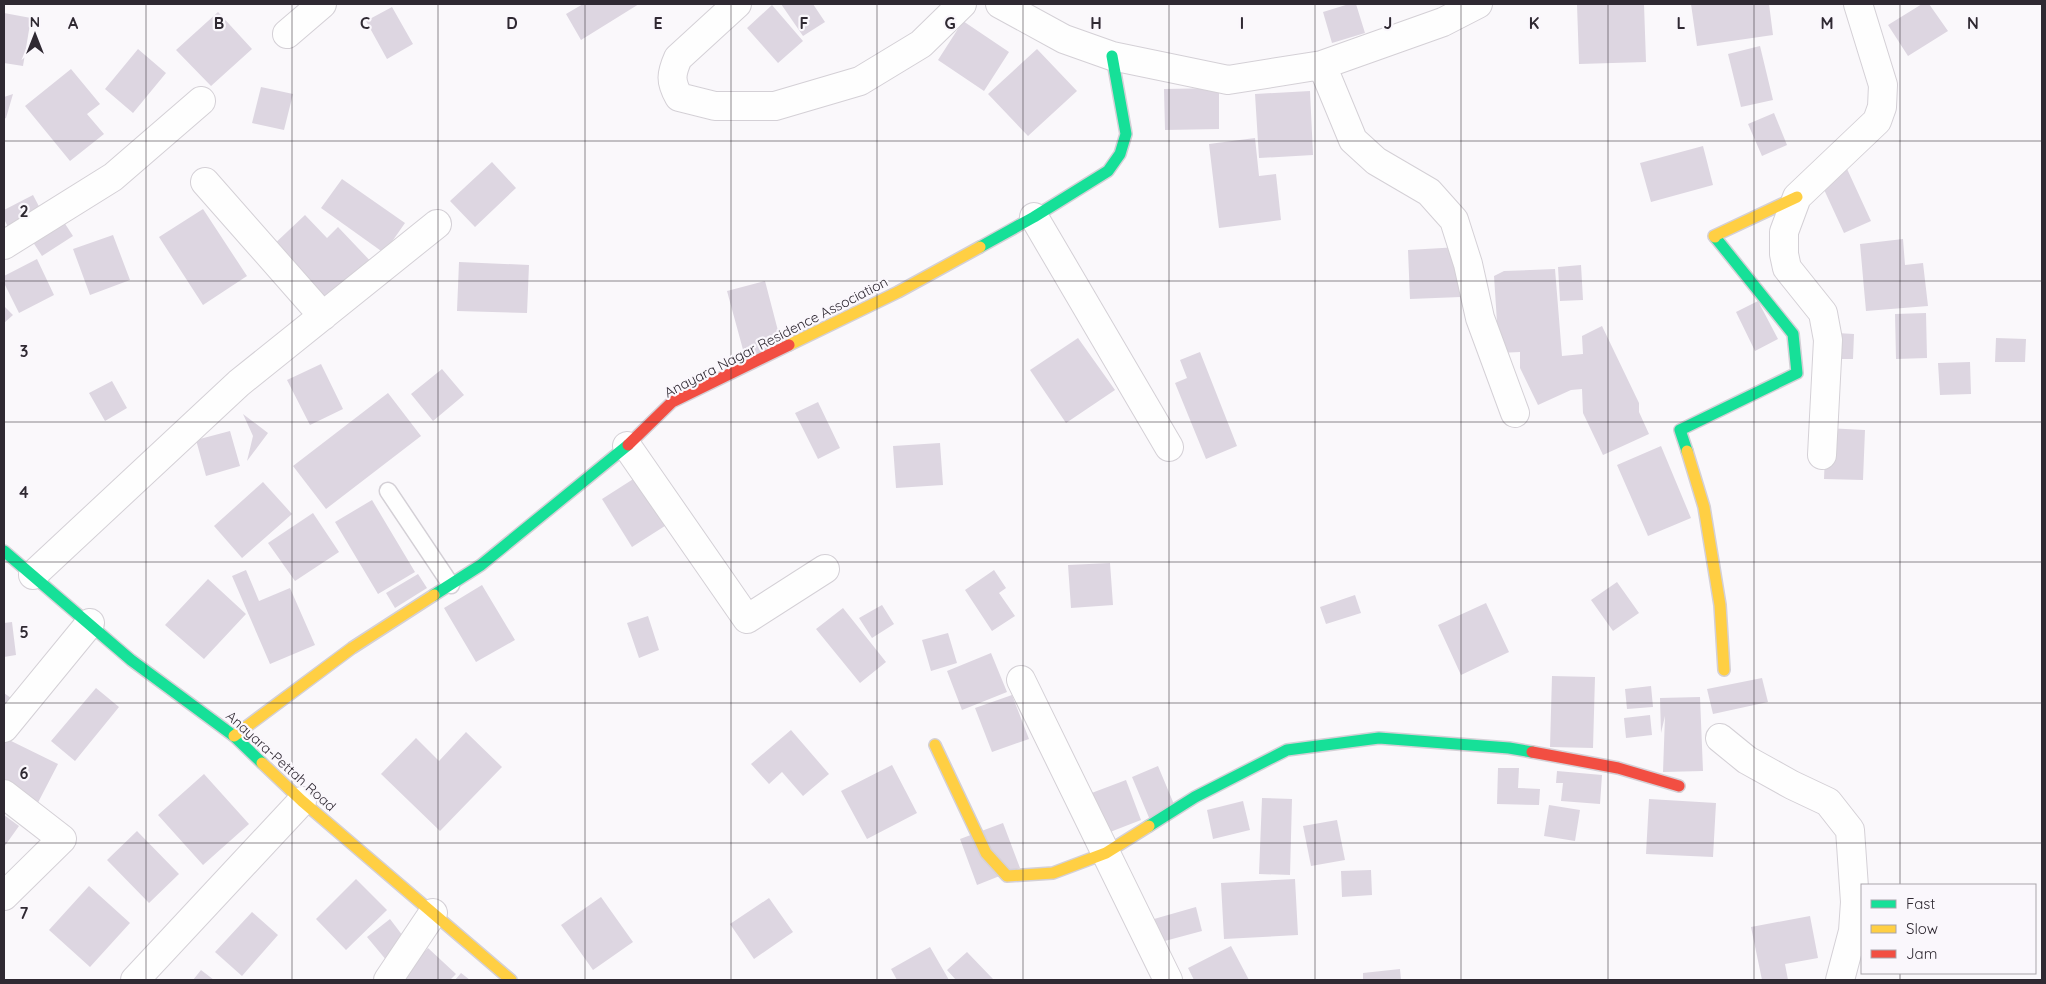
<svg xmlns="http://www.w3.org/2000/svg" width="2046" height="984" font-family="Quicksand,sans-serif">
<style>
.building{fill:#ddd6e1}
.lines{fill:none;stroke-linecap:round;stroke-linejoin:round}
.lane-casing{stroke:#d4d0d6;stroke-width:19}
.street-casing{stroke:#d4d0d6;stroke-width:30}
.fast-casing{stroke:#d4d0d6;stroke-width:14}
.slow-casing{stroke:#d4d0d6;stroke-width:14}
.jam-casing{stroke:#d4d0d6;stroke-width:14}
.lane{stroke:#fefefe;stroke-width:16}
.street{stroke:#fefefe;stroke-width:28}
.fast{stroke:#16e098;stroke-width:11}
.slow{stroke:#ffcf43;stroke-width:11}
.jam{stroke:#f24e42;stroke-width:11}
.grid{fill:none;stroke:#2f2932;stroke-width:1;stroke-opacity:0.55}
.labels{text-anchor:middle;stroke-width:4.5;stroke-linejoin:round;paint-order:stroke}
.street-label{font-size:14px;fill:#2f2932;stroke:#faf7fc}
.grid-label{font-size:16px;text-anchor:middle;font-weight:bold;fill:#2f2932;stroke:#faf7fc;stroke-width:4.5;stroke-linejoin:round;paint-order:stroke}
</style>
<rect width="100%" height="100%" fill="#faf8fb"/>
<path class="building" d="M 583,4 L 639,4 L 581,40 L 566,14 Z
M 781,4 L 813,4 L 825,22 L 803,36 Z
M 1349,4 L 1356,4 L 1365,33 L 1332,43 L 1323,12 Z
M 1577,4 L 1644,4 L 1646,62 L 1579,64 Z
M 1691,4 L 1769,4 L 1773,35 L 1697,46 Z
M 1922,4 L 1929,4 L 1948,31 L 1908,56 L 1888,25 Z
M 772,5 L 803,41 L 778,63 L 747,28 Z
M 392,7 L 413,44 L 387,59 L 366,21 Z
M 218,12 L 252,49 L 211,86 L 176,50 Z
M 4,13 L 31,18 L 23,66 L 4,63 Z
M 963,21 L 1009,52 L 984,91 L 938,60 Z
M 1760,46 L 1773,100 L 1741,107 L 1728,54 Z
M 138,49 L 166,73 L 133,113 L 105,89 Z
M 1037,49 L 1077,91 L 1028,136 L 988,94 Z
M 71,69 L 100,104 L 87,114 L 104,134 L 70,161 L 25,106 Z
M 261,87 L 293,94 L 284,130 L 252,123 Z
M 1219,88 L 1219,129 L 1165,130 L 1164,89 Z
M 1310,91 L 1313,155 L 1259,158 L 1255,94 Z
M 13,94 L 6,118 L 4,119 L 4,97 Z
M 1774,113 L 1787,145 L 1762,156 L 1748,124 Z
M 1255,138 L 1259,176 L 1276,174 L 1281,220 L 1219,228 L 1209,144 Z
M 1703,146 L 1713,185 L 1651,202 L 1640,163 Z
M 1842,158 L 1871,221 L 1844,233 L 1815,170 Z
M 492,162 L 516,188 L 475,227 L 450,201 Z
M 342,179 L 405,223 L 384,253 L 321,208 Z
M 33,195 L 44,216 L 11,233 L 4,219 L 4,210 Z
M 203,209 L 247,276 L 203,305 L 159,237 Z
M 305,215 L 327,238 L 338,227 L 376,267 L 324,306 L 270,248 Z
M 60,216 L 73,236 L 42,256 L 29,236 Z
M 113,235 L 130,280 L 90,295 L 73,249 Z
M 1903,239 L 1905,265 L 1923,263 L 1928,306 L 1866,311 L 1860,244 Z
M 1459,247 L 1461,297 L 1410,299 L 1408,250 Z
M 37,259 L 54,295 L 19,313 L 4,283 L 4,276 Z
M 459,262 L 529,265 L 527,313 L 457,311 Z
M 1581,265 L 1583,300 L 1560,301 L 1558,267 Z
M 1555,269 L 1562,356 L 1583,354 L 1582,336 L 1602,326 L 1639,403 L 1639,412 L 1649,434 L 1603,455 L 1583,413 L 1582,389 L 1571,390 L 1538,405 L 1520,368 L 1520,352 L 1499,353 L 1494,276 L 1504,271 Z
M 765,281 L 782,346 L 745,357 L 727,291 Z
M 1758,301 L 1778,339 L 1755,351 L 1736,312 Z
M 4,306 L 13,315 L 4,323 Z
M 1926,313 L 1927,358 L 1896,359 L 1895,314 Z
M 1837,333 L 1854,334 L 1853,359 L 1836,359 Z
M 1078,338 L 1115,390 L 1066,423 L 1030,370 Z
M 1996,338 L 2026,339 L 2025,362 L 1995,362 Z
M 1200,352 L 1237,446 L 1206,459 L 1175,383 L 1187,378 L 1180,360 Z
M 1970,362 L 1971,394 L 1940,395 L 1938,363 Z
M 321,364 L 343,409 L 310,425 L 287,380 Z
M 442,369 L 464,395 L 433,421 L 411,394 Z
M 112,381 L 127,408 L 105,421 L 89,393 Z
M 388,393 L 421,436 L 326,509 L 293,466 Z
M 818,402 L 840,448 L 818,459 L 795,413 Z
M 243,414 L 268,433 L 247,461 L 253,436 Z
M 1826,428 L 1865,430 L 1863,480 L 1824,479 Z
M 230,431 L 240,466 L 206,476 L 196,440 Z
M 940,443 L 943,485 L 896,488 L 893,446 Z
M 1661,446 L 1691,518 L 1648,536 L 1617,465 Z
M 638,476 L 668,524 L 632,547 L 602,499 Z
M 263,482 L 292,514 L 242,558 L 214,526 Z
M 372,500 L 415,572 L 378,594 L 335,522 Z
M 313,513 L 339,552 L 295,581 L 268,543 Z
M 1110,563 L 1113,605 L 1071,608 L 1068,565 Z
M 246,570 L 259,601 L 290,588 L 315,645 L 270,664 L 232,576 Z
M 994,570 L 1006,588 L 999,593 L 1015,616 L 992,631 L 965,590 Z
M 418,574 L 427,588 L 395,608 L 386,593 Z
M 208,579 L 246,614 L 204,659 L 165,625 Z
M 1617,582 L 1639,613 L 1613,631 L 1591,600 Z
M 482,585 L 515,640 L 476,662 L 444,608 Z
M 1355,595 L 1361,613 L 1326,624 L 1320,607 Z
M 1486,603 L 1509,652 L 1461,675 L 1438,625 Z
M 882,605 L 894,624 L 872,638 L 859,618 Z
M 843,608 L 886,662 L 860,683 L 816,629 Z
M 648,616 L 659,650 L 639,658 L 627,623 Z
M 12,622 L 16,655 L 4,657 L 4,623 Z
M 948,633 L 957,663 L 931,671 L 922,640 Z
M 991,653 L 1007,692 L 962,710 L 947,671 Z
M 1552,676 L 1595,677 L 1593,748 L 1550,747 Z
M 1762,678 L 1768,702 L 1713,714 L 1707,689 Z
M 1651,686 L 1653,707 L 1627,709 L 1625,689 Z
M 96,688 L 119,707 L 75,761 L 51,741 Z
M 4,693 L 11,698 L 4,707 Z
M 1012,695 L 1029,739 L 992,752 L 975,708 Z
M 1700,697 L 1703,771 L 1663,772 L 1665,716 L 1661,733 L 1660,698 Z
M 1650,715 L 1652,735 L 1626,738 L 1624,718 Z
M 791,730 L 829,774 L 803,796 L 782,772 L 769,784 L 751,764 Z
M 466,732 L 502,767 L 440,831 L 381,774 L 416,738 L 439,761 Z
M 5,738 L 58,764 L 30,818 L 4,804 L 4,741 Z
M 892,765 L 917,813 L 867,839 L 841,791 Z
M 1158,766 L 1176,809 L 1150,820 L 1132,777 Z
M 1498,768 L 1519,768 L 1518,788 L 1540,789 L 1539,805 L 1497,804 Z
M 1557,771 L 1602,775 L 1600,804 L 1561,801 L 1563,783 L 1556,783 Z
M 204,774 L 249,824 L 203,865 L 158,815 Z
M 1126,780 L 1141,820 L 1105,834 L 1089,794 Z
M 1262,798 L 1292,799 L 1290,875 L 1259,874 Z
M 1649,799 L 1716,803 L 1713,857 L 1646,854 Z
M 1243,801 L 1250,830 L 1213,839 L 1207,810 Z
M 1549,805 L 1580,810 L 1575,841 L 1544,836 Z
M 4,815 L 19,826 L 4,847 Z
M 1337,820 L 1345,860 L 1311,866 L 1303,826 Z
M 1003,823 L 1020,868 L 977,885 L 960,839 Z
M 137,831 L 179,874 L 149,903 L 107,860 Z
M 1371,870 L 1372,895 L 1342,897 L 1341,871 Z
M 356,879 L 387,910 L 346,950 L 316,919 Z
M 1295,879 L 1298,935 L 1224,939 L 1221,883 Z
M 89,886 L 130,923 L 90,967 L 49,930 Z
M 601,897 L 633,942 L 593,970 L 561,925 Z
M 769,898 L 793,932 L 754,959 L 730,924 Z
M 1196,907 L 1202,931 L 1161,942 L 1154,919 Z
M 252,912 L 278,935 L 242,976 L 215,952 Z
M 1810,916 L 1818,958 L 1785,964 L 1788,980 L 1762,980 L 1751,927 Z
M 390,919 L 409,944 L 387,961 L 367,937 Z
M 1231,946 L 1249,980 L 1194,980 L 1188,968 Z
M 930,947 L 949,980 L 897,980 L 891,969 Z
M 428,948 L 456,974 L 450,980 L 406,980 L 402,976 Z
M 967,952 L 993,979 L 992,980 L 956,980 L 947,970 Z
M 1400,969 L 1401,980 L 1363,980 L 1363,973 Z
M 201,970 L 214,980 L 193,980 Z
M 461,973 L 470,980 L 455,980 Z"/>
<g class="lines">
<g class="lane-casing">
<path id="lane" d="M 388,491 L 451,585"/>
</g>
<g class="street-casing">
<path id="street" d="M 737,4 L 678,58 C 671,74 670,81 679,97 L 715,106 L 775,106 L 860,81 L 921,44 L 962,4
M 1000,4 L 1064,39 L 1112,56 L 1228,80 L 1322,65 L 1443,22 L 1478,4
M 287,34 L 322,4
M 1322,65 L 1353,140 L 1376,161 L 1429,192 L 1454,220 L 1468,264 L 1480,318 L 1515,413
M 205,182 L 323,316
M 1034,217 L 1169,447
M 4,245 L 113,177 L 201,101
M 627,446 L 747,619 L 825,569
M 1822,455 L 1828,340 L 1823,313 L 1787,268 L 1784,254 L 1784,232 L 1797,197 L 1877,121 L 1882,107 L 1883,85 L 1858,4
M 33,575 L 239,383 L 437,224
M 1021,680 L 1168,980
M 4,728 L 90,623
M 1720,738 L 1747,760 L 1792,785 L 1828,802 L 1850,830 L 1855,902 L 1853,931 L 1840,980
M 4,794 L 62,839 L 4,896
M 135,980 L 302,801
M 388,980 L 433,913"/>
</g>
<g class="fast-casing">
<path id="fast" d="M 980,247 L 1034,217 L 1108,171 L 1120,154 L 1126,134 L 1112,56
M 1687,451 L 1680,430 L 1797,373 L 1793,334 L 1715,237
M 4,551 L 131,660 L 234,736 L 262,763
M 434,595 L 481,565 L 628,445
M 1149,826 L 1195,797 L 1287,750 L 1379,738 L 1509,748 L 1532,752"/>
</g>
<g class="slow-casing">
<path id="slow" d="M 1715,237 L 1714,236 L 1797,197
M 789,345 L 898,292 L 980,247
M 1687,451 L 1704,507 L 1720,605 L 1724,670
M 234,736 L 352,648 L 434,595
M 935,745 L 986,853 L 1007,876 L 1053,873 L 1106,853 L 1149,826
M 262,763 L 302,801 L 511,980"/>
</g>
<g class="jam-casing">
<path id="jam" d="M 628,445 L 672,402 L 789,345
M 1532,752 L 1618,768 L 1679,786"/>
</g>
<use href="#lane" class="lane"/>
<use href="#street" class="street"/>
<use href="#fast" class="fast"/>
<use href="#slow" class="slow"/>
<use href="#jam" class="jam"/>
</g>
<path class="grid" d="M 146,4 L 146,980M 292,4 L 292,980M 438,4 L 438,980M 585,4 L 585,980M 731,4 L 731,980M 877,4 L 877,980M 1023,4 L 1023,980M 1169,4 L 1169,980M 1315,4 L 1315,980M 1461,4 L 1461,980M 1608,4 L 1608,980M 1754,4 L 1754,980M 1900,4 L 1900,885M 4,141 L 2042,141M 4,281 L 2042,281M 4,422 L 2042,422M 4,562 L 2042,562M 4,703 L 2042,703M 4,843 L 2042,843M 1900,973 L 1900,980"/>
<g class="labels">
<g class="street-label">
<text transform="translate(776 337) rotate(-27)" y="5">Anayara Nagar Residence Association</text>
<text transform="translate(281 761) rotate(42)" y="5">Anayara-Pettah Road</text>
</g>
</g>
<g class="grid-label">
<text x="73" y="29">A</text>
<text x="219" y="29">B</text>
<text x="365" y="29">C</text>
<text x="512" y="29">D</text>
<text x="658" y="29">E</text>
<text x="804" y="29">F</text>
<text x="950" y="29">G</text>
<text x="1096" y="29">H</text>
<text x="1242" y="29">I</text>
<text x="1388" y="29">J</text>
<text x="1534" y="29">K</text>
<text x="1681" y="29">L</text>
<text x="1827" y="29">M</text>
<text x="1973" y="29">N</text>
<text x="24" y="217">2</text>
<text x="24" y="357">3</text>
<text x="24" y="498">4</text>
<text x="24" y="638">5</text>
<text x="24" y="779">6</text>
<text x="24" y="919">7</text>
</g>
<rect width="2046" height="984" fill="none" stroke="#2f2932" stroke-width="10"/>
<rect x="1861" y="884" width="175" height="90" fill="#faf7fc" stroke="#a9a5ab"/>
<rect x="1871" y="900" width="25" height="8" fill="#16e098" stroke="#a9a5ab"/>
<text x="1906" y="909" font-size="15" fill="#2f2932">Fast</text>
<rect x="1871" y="925" width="25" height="8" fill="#ffcf43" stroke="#a9a5ab"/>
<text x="1906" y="934" font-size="15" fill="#2f2932">Slow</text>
<rect x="1871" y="950" width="25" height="8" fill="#f24e42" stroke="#a9a5ab"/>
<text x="1906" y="959" font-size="15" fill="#2f2932">Jam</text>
<g transform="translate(35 35)" stroke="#faf7fc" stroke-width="4" paint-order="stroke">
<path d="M0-4L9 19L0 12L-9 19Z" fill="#2f2932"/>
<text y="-8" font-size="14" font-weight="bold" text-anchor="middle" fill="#2f2932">N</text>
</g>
</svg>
